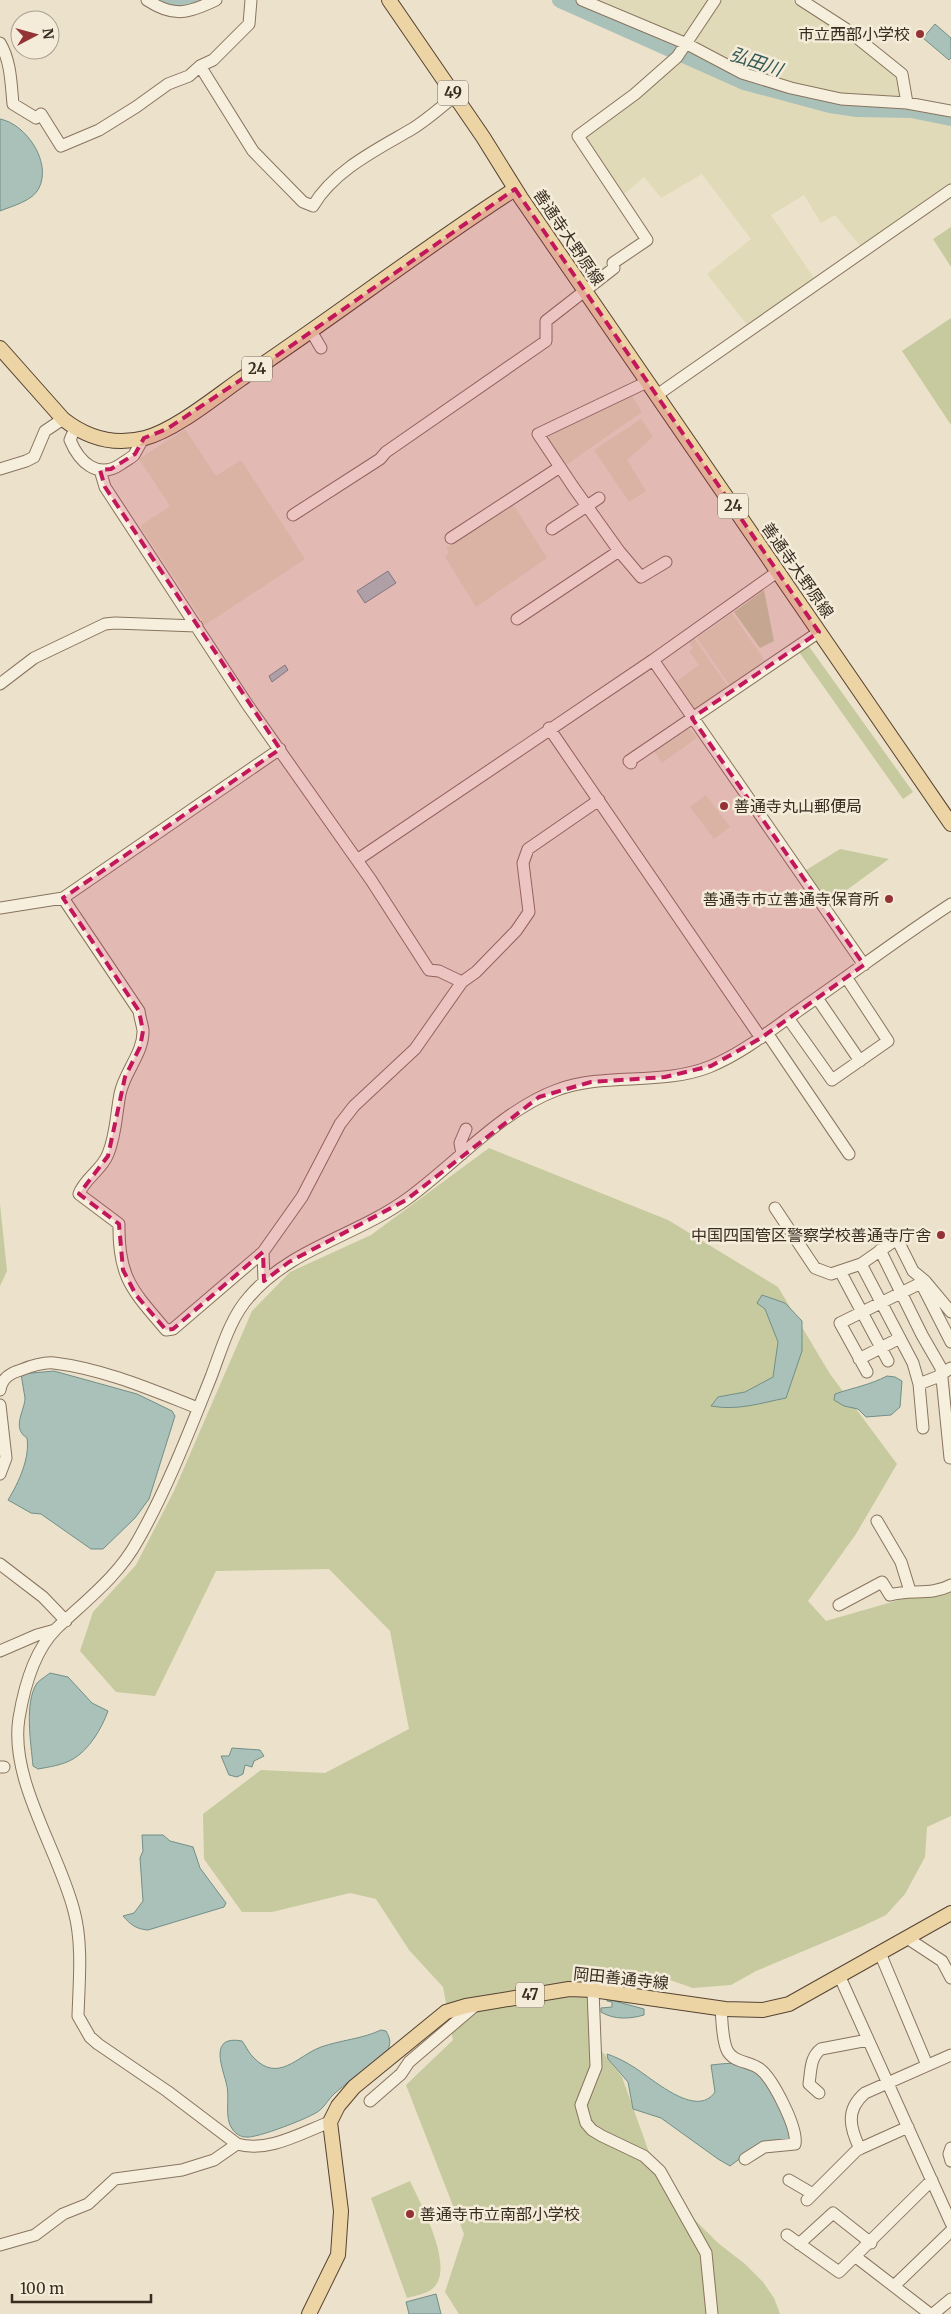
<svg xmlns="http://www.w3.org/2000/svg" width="951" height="2314" font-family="Merriweather,'Noto Sans JP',serif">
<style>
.farmland{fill:#e1dab8}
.green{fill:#c6ca9e}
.water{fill:#aac1ba;stroke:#718f87}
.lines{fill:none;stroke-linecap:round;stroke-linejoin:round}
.river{stroke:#aac1ba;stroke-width:16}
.minor-casing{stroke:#88745f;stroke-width:13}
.major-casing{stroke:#564333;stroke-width:16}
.minor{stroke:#f7efdd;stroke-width:11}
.major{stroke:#ecd4a5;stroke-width:14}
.marked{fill:#c2185b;fill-opacity:0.2;stroke:#c2185b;stroke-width:4;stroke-dasharray:10 6;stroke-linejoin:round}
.poi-dot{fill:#933335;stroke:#f4ecd9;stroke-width:2}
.labels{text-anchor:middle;stroke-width:5;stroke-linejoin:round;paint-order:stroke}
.shield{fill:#f4ecd9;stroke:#716659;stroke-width:1}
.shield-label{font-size:15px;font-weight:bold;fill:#392d22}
.poi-label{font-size:16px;fill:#392d22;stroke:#f4ecd9;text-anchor:end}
.street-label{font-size:16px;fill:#392d22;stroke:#f4ecd9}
.water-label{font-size:18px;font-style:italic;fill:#325855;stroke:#f4ecd9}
</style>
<rect width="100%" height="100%" fill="#ece1ca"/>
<path class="farmland" d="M 589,0 L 712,0 L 683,40 Z
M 719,0 L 792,0 L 847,34 L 896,72 L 903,96 L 870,98 L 840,96 L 744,71 L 693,45 Z
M 682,59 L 744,89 L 847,113 L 904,113 L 951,123 L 951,185 L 861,247 L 835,215 L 821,223 L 804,195 L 771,215 L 814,278 L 748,326 L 707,274 L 751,239 L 702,174 L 661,198 L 644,177 L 622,196 L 585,137 Z
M 632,396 L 642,412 L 566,465 L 545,435 Z
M 641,419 L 653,437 L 627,460 L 646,491 L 629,502 L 594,450 Z
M 185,429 L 216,476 L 241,460 L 305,559 L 205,625 L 140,526 L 170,506 L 139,459 Z
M 513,504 L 547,558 L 476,607 L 445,557 L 449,553 L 446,548 Z
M 732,613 L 765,661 L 730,686 L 697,638 Z
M 694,638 L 729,688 L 692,714 L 671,685 L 699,665 L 689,651 L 693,648 L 689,642 Z
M 686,728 L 691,730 L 697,738 L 662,763 L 654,751 Z
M 706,795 L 730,827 L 714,839 L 690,807 Z"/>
<path class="green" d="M 951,227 L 951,267 L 933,239 Z
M 951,318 L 951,425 L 902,351 Z
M 764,590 L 774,641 L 760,648 L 734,612 Z
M 808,645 L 913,792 L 903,799 L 799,652 Z
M 840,849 L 889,859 L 825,906 L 803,872 Z
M 489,1148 L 668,1220 L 778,1287 L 830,1374 L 897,1464 L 856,1534 L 808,1601 L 826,1621 L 951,1585 L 951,1816 L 927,1827 L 925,1857 L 905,1894 L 886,1915 L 863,1926 L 756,1971 L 731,1985 L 693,1988 L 667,1979 L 592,1986 L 597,2045 L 622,2077 L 650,2155 L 671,2196 L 718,2243 L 745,2264 L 763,2282 L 774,2298 L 780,2314 L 459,2314 L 445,2292 L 464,2234 L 406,2085 L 453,2040 L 443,1987 L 409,1950 L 376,1899 L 350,1893 L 272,1912 L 242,1912 L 204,1859 L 203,1814 L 261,1770 L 325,1773 L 409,1729 L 390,1631 L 329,1569 L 216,1571 L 155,1696 L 116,1692 L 80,1651 L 93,1612 L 136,1565 L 174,1491 L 252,1311 L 290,1272 L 371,1235 Z
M 0,1204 L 7,1271 L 0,1286 Z
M 410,2181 C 420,2203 457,2269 432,2289 C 426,2294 414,2296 407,2298 L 371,2198 Z"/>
<path class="water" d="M 935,24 L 951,38 L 951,58 L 949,60 L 923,38 Z
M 0,119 C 26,124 52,162 39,188 C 33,201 12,206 0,211 Z
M 388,571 L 396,583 L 365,603 L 357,591 Z
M 285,665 L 288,670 L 272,682 L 269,676 Z
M 762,1295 L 785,1303 L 802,1321 L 802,1351 L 786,1398 C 761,1403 737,1411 711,1406 L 718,1397 L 745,1392 L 773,1377 L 778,1342 L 765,1309 L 757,1303 Z
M 54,1371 L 137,1394 L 172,1411 L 175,1416 L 149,1499 L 135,1518 L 103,1549 L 91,1549 L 41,1514 L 31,1513 L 8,1500 C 19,1482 30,1458 27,1438 C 11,1428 25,1410 25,1398 C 24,1390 22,1382 21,1374 Z
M 887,1376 L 895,1377 L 902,1381 L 900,1407 L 891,1415 L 866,1417 L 858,1409 L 844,1406 L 834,1400 L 835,1394 C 852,1388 870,1385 887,1376 Z
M 50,1673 L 68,1677 L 92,1703 L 108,1711 C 102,1728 89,1750 73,1759 C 63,1765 49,1767 38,1769 L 33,1766 C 31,1743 24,1703 37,1683 C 40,1680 46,1676 50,1673 Z
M 232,1748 L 260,1750 L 264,1756 L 254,1761 L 252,1767 L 245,1765 L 243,1774 L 237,1777 L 229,1775 L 221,1756 L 229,1756 Z
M 142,1835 L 163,1835 L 170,1841 L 193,1847 L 200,1868 L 226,1903 L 224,1907 L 148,1930 C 136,1929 131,1925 123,1916 L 134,1913 L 143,1901 L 140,1858 L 143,1851 Z
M 607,1999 L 644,2009 L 644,2015 C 630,2019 614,2020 601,2012 L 601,2008 L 612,2007 L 612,2002 L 607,2001 Z
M 381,2030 L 386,2031 C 390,2038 391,2042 388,2050 C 371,2065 352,2078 335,2093 C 329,2098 326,2105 320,2110 C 313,2117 255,2139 246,2137 C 241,2137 236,2134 233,2130 C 223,2118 231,2097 226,2082 C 221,2064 210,2035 242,2041 C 246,2046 248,2052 253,2057 C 278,2084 297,2056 321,2047 C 341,2040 362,2039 381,2030 Z
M 607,2054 C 616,2057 624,2061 632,2066 C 651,2077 696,2120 715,2092 L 711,2065 C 721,2064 733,2062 742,2065 C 769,2073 788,2115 792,2140 L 753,2149 L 730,2166 L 718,2159 L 661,2118 L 633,2109 L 628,2082 L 608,2059 Z
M 436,2294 L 441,2314 L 409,2314 L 406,2302 Z"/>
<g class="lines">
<path class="river" d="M 162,0 L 179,4 L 193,0
M 560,0 L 744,82 L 830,105 L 857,109 L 911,110 L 951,118"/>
<g class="minor-casing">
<path id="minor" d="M 147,0 C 174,18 189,13 216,0
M 582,0 L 687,44 L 742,73 L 791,88 L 841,99 L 907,103 L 951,111
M 801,0 L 846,29 L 902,74 L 907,103
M 0,43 C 11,61 11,84 13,104 L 36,118 L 41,114 L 61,146 L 99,130 L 136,107 L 168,84 L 189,76 L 200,66 L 213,60 L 249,24 L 251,0
M 200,66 L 253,151 L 303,202 L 313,206 C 334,170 378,149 412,129 C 427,120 441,107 455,96
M 311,331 L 321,348
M 657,395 L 951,190
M 75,428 L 70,440 C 79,462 98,480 121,464 C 125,461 131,458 134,455 C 137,450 140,443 144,438
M 0,469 L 26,461 L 34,457 L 45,431 L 63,419
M 100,470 L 105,487 L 247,704 L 371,880 L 429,970 L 439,971 L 462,982
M 293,515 L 380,459 L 386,452 L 546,341 L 546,321 L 614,268 L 613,263 L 647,240 L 578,136 L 635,94 L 677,57 L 715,0
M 552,529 L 599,498
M 451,538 L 560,467
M 619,551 L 574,488 L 538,434 L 647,382
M 517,619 L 619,551 L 641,577 L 666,562
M 653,660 L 864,965
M 0,684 L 34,658 L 105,624 L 115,623 L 197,626
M 549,728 L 761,1038
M 631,763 L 629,761 L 819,632
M 357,860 L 653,660 L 777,572
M 63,898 L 139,1011 C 140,1018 142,1024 143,1030 C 144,1053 124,1072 120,1094 C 116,1115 116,1135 108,1154 C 102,1170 84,1179 79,1194 L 119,1224 C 118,1278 133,1291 166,1330 L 173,1329 L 263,1252 L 302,1197 L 340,1124 L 354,1106 L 415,1049 L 462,982 L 476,972 L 516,931 L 529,912 L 523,863 L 528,849 L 599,800
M 0,908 L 63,898 L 280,749
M 817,998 L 860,1061
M 788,1018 L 832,1080 L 888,1041 L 846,977
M 767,1033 L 849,1154
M 462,1154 L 460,1143 L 466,1129
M 775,1208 L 815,1268 L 831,1274 L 861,1264 L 897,1239 L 913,1271 L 925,1281 L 951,1312
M 880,1250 L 922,1335 L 941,1368 L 950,1458
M 263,1252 L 264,1281
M 861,1264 L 913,1363 L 919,1384 L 923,1428
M 840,1271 L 888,1361
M 922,1285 L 951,1342
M 859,1359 L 900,1338
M 867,1372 L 840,1323 L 921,1283
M 919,1384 L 937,1377 L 951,1368
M 0,1390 C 2,1378 10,1373 21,1370 C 31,1366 43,1362 54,1363 C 104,1369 152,1390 198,1408
M 0,1405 L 6,1458 L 0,1474
M 877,1521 L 901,1562 L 910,1591
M 0,1564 L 43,1597 L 66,1621
M 839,1605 L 882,1582 L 890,1595 C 910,1589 932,1596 951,1585
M 0,1651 L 37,1635 L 55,1630
M 0,1767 L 4,1767
M 907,1938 L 942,1961 L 951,1978
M 880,1953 L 927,2065
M 839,1975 L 951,2223
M 593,1990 L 596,2067 L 581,2105 L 586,2123 L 592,2130 L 602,2136 L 644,2156 L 660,2171 L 706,2253 L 712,2314
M 721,2008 C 722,2020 722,2039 727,2050 C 733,2063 750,2061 760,2069 C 773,2079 798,2128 795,2144 L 764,2147 L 745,2159
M 819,2093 L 809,2084 C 811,2071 810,2057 821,2049 L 868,2040
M 370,2101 L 401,2074 L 409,2062 L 477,2004
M 330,2122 C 301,2133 268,2153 237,2144 L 167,2091 L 98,2044 L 90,2037 L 78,2016 C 79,1982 83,1944 74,1911 C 59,1851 9,1780 19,1718 C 24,1688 34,1651 56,1629 C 85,1601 118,1577 138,1540 C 167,1489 189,1432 211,1377 C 221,1351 230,1318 249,1297 C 291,1248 356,1236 407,1199 C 454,1165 502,1110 557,1090 C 605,1072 660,1086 709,1067 C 741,1054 770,1031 798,1011 C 849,976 899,938 951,904
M 951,2148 L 949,2154 L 951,2161
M 860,2149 C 850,2128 845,2110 865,2093 L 951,2055
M 789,2180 L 813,2194
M 807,2200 L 857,2150 L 908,2127
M 787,2235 L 839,2272 L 932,2180
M 799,2244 L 833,2213 L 871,2243
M 0,2245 L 35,2235 L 63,2214 L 88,2204 L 115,2179 L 182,2170 L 214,2160 L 237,2144
M 856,2257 L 930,2314
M 894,2286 L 951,2231
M 933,2314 L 951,2299"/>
</g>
<g class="major-casing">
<path id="major" d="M 389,0 L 483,137 L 521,198 L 585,291 L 951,824
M 0,348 L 63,419 C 87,438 114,446 145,438 C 175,430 214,398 241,379 C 334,317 422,249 515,189
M 309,2314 L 338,2255 L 341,2211 L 330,2122 L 338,2106 L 354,2087 L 446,2012 L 466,2006 L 569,1989 L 593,1990 L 725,2009 L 763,2010 L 789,2004 L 951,1913"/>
</g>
<use href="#minor" class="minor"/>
<use href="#major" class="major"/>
</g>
<path class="marked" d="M 515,189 L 819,632 L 692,718 L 864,965 L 761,1038 L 711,1066 L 665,1077 L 591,1082 L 539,1097 L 406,1200 L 289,1262 L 264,1281 L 263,1252 L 173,1329 L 166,1330 L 136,1295 L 123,1270 L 119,1224 L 79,1194 L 108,1156 L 125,1077 L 140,1047 L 143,1031 L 139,1011 L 63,898 L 280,749 L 105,487 L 100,470 L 111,469 L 135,454 L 144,438 L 167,429 L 275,357 Z"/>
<g class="poi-dot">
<circle cx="920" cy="34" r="5"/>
<circle cx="724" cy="806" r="5"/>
<circle cx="889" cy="899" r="5"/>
<circle cx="941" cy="1235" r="5"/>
<circle cx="410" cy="2214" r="5"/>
</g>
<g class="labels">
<g class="shield">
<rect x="438" y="80.5" width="30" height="25" rx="4"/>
<rect x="242" y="356.5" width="30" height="25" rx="4"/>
<rect x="718" y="493.5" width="30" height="25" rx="4"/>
<rect x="516" y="1982.5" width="28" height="25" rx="4"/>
</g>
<g class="shield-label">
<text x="453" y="98">49</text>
<text x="257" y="374">24</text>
<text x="733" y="511">24</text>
<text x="530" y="2000">47</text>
</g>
<g class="poi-label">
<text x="910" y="40">市立西部小学校</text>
<text x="734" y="812" text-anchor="start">善通寺丸山郵便局</text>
<text x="879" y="905">善通寺市立善通寺保育所</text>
<text x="931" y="1241">中国四国管区警察学校善通寺庁舎</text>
<text x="420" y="2220" text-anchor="start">善通寺市立南部小学校</text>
</g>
<g class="street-label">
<text transform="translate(569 237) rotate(56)" y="6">善通寺大野原線</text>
<text transform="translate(798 570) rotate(55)" y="6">善通寺大野原線</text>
<text transform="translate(621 1978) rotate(6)" y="6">岡田善通寺線</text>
</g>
<g class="water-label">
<text transform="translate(756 62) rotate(19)" y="6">弘田川</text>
</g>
</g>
<g transform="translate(35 35) rotate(84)"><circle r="24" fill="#f4ecd9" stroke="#a9a090"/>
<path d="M0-4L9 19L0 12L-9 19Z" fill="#933335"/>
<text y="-8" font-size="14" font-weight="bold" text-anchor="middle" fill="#392d22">N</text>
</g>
<path d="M12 2294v8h139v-8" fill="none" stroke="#392d22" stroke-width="2.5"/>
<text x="20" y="2294" font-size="15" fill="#392d22" stroke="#f4ecd9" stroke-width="4" paint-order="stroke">100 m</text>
</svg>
